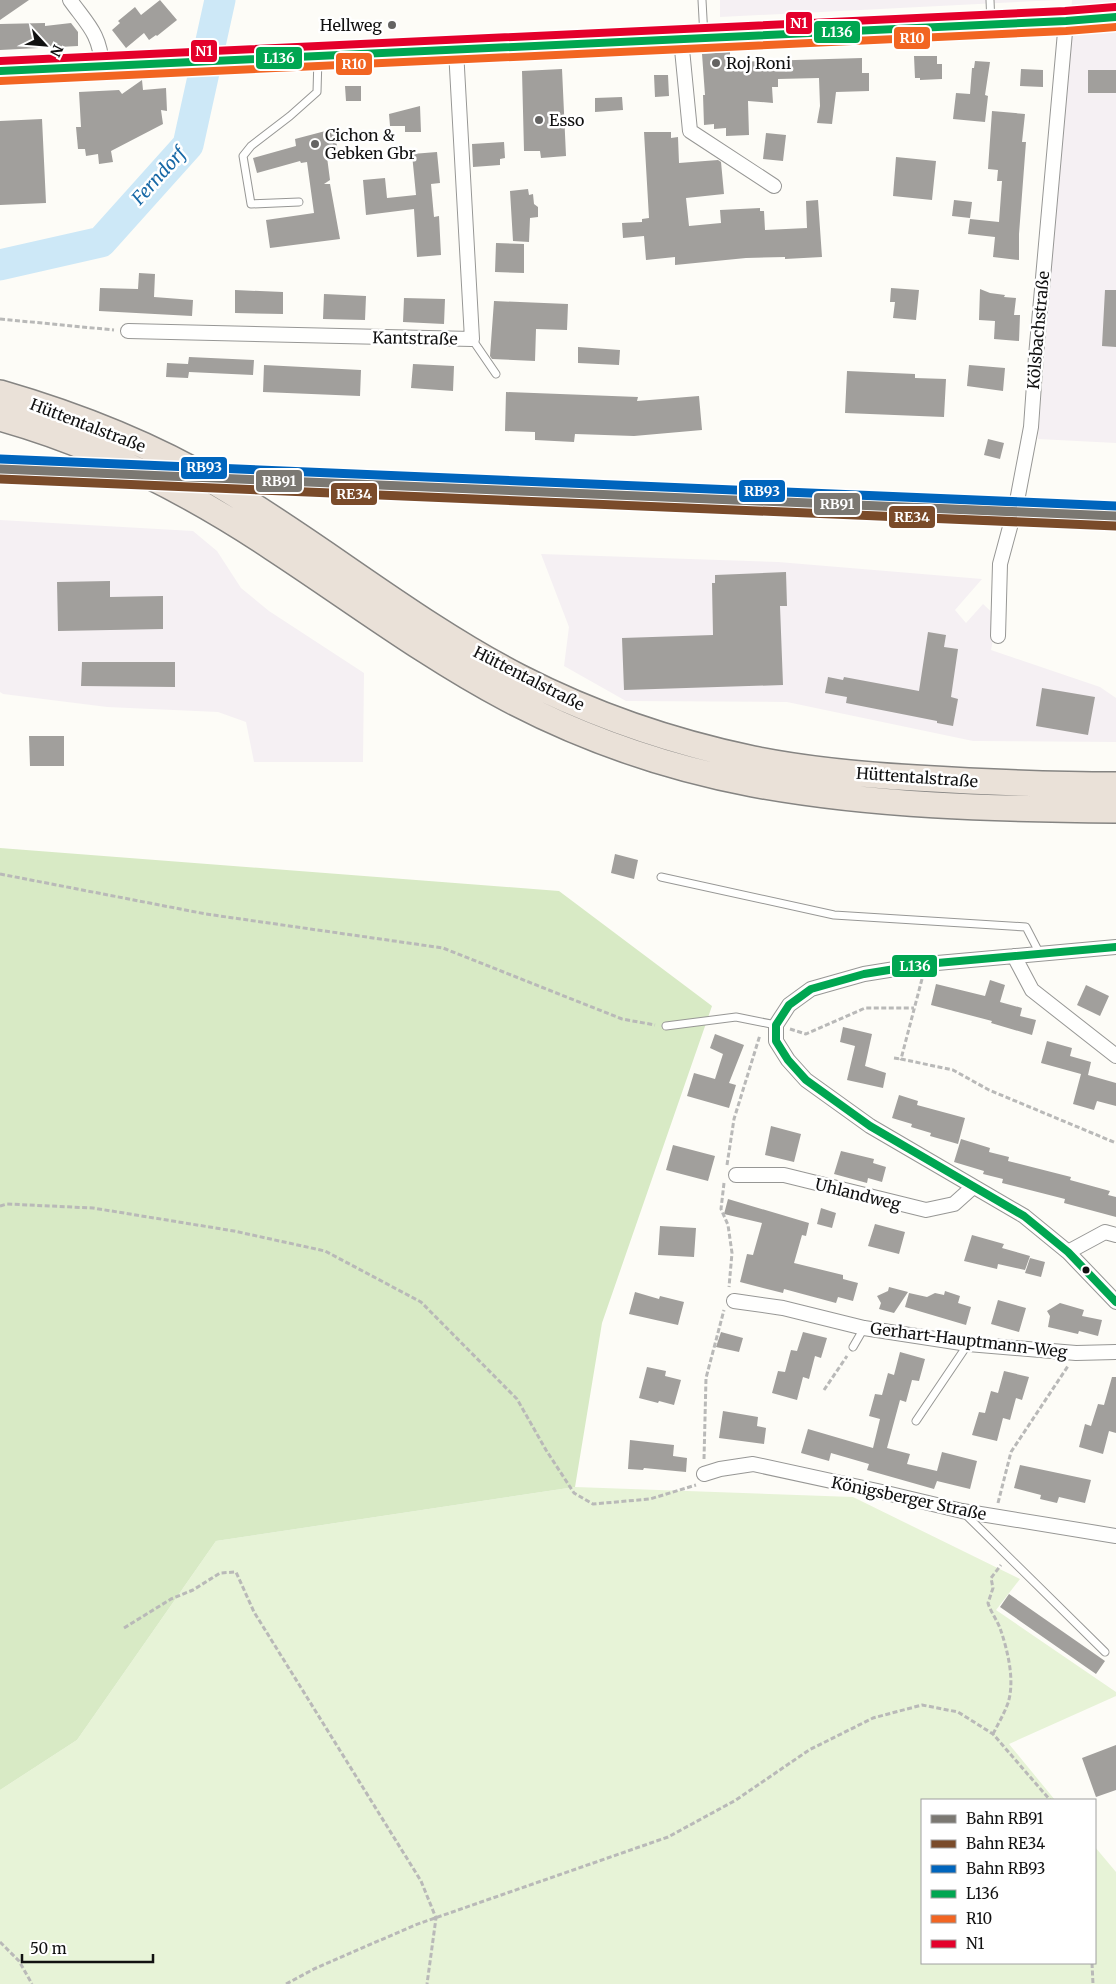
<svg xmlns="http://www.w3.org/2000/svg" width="1116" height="1984" font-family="Merriweather,serif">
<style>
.industrial{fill:#f5f0f3}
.green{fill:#e7f3d7}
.forest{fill:#d8eac5}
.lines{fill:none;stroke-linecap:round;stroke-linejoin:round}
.river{stroke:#cde8f7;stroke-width:31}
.building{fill:#a19f9c}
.lane-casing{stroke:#979795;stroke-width:9}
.street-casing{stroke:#979795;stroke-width:16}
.secondary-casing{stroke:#8e8d8b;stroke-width:22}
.highway-casing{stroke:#858482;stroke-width:28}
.path{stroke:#b9b9b8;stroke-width:3;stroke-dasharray:5 2.5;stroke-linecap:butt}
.lane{stroke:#fffffe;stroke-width:7}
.street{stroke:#fffffe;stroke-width:14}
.secondary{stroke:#f6f4eb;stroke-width:20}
.highway{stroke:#eae1d8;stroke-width:25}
.bus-1-casing{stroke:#fff;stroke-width:11}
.bus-2-casing{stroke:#fff;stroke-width:11}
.bus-3-casing{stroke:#fff;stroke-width:11}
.bus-1{stroke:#00a651;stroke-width:8}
.bus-2{stroke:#f26522;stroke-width:8}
.bus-3{stroke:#e4002b;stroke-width:8}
.rail-1-casing{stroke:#fff;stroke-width:12}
.rail-2-casing{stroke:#fff;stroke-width:12}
.rail-3-casing{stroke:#fff;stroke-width:12}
.rail-1{stroke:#7b7872;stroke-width:9}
.rail-2{stroke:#7a4b2a;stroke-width:9}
.rail-3{stroke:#0065bd;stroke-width:9}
.poi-dot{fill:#646362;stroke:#fff;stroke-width:2}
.bus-dot{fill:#111;stroke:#fff;stroke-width:2}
.labels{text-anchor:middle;stroke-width:5;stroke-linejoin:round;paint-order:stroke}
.poi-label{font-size:16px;fill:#111;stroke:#fff;text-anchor:start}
.street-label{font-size:16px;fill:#111;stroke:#fff}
.water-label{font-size:18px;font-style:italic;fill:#1768a6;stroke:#fff}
.line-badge{stroke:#fff;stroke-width:2}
.badge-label{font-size:14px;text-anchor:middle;font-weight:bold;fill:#fff}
</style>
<rect width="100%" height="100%" fill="#fdfcf7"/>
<path class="industrial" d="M 720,0 L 1058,0 L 720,17 Z
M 1072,0 L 1116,0 L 1116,443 L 1038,439 Z
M 0,520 L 193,531 L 217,551 L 241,588 L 269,611 L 364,673 L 363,762 L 254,762 L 246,722 L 218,712 L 107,707 L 3,694 L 0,692 Z
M 541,554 L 778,562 L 982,579 L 955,610 L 966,623 L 983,604 L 997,617 L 991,650 L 1100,687 L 1116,698 L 1116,742 L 973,741 L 787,702 L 626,701 L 564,666 L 569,627 Z"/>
<path class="green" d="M 575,1487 L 853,1497 L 1020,1579 L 996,1610 L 1116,1692 L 1116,1696 L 1009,1744 L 1055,1800 L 922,1800 L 922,1963 L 1095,1963 L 1095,1847 L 1116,1872 L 1116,1984 L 0,1984 L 0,1790 L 77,1740 L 216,1541 Z"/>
<path class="forest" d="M 0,848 L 559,891 L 712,1006 L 602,1323 L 575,1487 L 216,1541 L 77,1740 L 0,1790 Z"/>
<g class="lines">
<path class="river" d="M 0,265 L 101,242 L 188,145 L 220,0"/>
</g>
<path class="building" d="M 0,0 L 29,0 L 0,20 Z
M 160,0 L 177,20 L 157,36 L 156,35 L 149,40 L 144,33 L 126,48 L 112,30 L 120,23 L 118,21 L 135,7 L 141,15 Z
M 45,23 L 45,26 L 71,23 L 78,32 L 78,46 L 0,50 L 0,24 Z
M 730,52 L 730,62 L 862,58 L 862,73 L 869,73 L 869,91 L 836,92 L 832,124 L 817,123 L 820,106 L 819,78 L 778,79 L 778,87 L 772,87 L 773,103 L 748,101 L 749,135 L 726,136 L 726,128 L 714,129 L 714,124 L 704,125 L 703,95 L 705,95 L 702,54 Z
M 914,56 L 937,56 L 937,64 L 942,64 L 942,79 L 920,80 L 920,78 L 915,78 Z
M 975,61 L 990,62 L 985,95 L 988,96 L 985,122 L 953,119 L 956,93 L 970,94 L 972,68 L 974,68 Z
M 562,69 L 566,156 L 541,158 L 540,151 L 524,151 L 522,71 Z
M 1021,69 L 1043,70 L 1043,87 L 1020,86 Z
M 1088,70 L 1116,70 L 1116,93 L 1088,93 Z
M 654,75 L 668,75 L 669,96 L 655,97 Z
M 142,80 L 143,90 L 166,88 L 167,111 L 161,110 L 163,124 L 111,151 L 113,162 L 99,164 L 98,154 L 86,156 L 85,149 L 78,149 L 76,127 L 81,127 L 79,92 L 119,90 L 122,94 Z
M 345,86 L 361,86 L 361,101 L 346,101 Z
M 622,97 L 623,110 L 595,112 L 595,98 Z
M 420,106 L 421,132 L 405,132 L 405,126 L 390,126 L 389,114 Z
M 992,111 L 1025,114 L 1022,142 L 1026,142 L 1019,234 L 1019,260 L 993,257 L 995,237 L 968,234 L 970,219 L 999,222 L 1002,181 L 997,181 L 998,170 L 988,169 Z
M 42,119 L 46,203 L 0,205 L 0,121 Z
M 333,129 L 339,154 L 327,157 L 330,180 L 324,184 L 330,184 L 340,239 L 270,248 L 266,220 L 314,213 L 307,162 L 301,163 L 300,161 L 257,173 L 253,158 L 296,146 L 295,139 Z
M 644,132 L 671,132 L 671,138 L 678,137 L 679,163 L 718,160 L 721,162 L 724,194 L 686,198 L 689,226 L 721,223 L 720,210 L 760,208 L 760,211 L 764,211 L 765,230 L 807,228 L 806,201 L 818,200 L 822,257 L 785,259 L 785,257 L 746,258 L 675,265 L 675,257 L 646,260 L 644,236 L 623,238 L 622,223 L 642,222 L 642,219 L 649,218 Z
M 766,133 L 786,135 L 783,161 L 763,159 Z
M 504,142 L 505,158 L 500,159 L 500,165 L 473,167 L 472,144 Z
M 437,152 L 440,183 L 431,184 L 434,217 L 439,216 L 441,255 L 417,257 L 414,209 L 366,215 L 363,180 L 385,178 L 387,198 L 416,195 L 412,154 Z
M 896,157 L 936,161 L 932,200 L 893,196 Z
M 528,189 L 529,195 L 533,194 L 534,204 L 538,207 L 538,217 L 530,218 L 529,242 L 513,241 L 510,191 Z
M 954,200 L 972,202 L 970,218 L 952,216 Z
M 496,243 L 524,244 L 524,273 L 495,272 Z
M 139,273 L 155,274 L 154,297 L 193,300 L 192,316 L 99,311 L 100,288 L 138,289 Z
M 891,288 L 919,290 L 916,320 L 893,318 L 895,302 L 890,302 Z
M 980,289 L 990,293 L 1005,295 L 1004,297 L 1016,298 L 1014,315 L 1020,315 L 1019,341 L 994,339 L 995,321 L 979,320 Z
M 235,290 L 283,292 L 283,314 L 235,313 Z
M 1105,290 L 1116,290 L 1116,347 L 1102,346 Z
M 324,294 L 366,296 L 365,320 L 323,319 Z
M 404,298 L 445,299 L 444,324 L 403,322 Z
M 494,301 L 568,304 L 567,330 L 536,329 L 535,361 L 492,359 L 490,356 Z
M 578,347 L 620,350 L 619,365 L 578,363 Z
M 189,357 L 254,360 L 253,375 L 189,372 L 188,378 L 166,377 L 167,363 L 188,364 Z
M 413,364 L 454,366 L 453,391 L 411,388 Z
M 264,365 L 361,370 L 360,396 L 263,392 Z
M 969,365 L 1005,368 L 1003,391 L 967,386 Z
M 847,371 L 915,374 L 915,378 L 946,379 L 944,417 L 845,413 Z
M 506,392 L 638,397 L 637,401 L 699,396 L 702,430 L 634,436 L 575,434 L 574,442 L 535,440 L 535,432 L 505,431 Z
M 988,439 L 1004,443 L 1000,459 L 984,455 Z
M 786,572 L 787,606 L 780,606 L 783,685 L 624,690 L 622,638 L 713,635 L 712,583 L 715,583 L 715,575 Z
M 110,581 L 110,597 L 163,596 L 163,629 L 58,631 L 57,582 Z
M 928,632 L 946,635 L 944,647 L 958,649 L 951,697 L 958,699 L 953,726 L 937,723 L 937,721 L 846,703 L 847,697 L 825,693 L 828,677 L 843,680 L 844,677 L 919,691 Z
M 82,662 L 175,662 L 175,687 L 81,686 Z
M 1042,688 L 1095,697 L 1088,735 L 1036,726 Z
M 29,736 L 64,736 L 64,766 L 30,766 Z
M 615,854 L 638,860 L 634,879 L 611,873 Z
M 990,980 L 1005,985 L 1000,1002 L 1022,1008 L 1020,1016 L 1036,1020 L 1032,1035 L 991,1023 L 992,1021 L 931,1005 L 936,984 L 985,996 Z
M 1086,985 L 1109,996 L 1100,1016 L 1077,1005 Z
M 843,1027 L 872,1034 L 865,1066 L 886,1073 L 883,1088 L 847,1080 L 855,1046 L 840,1042 Z
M 715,1034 L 744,1045 L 729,1083 L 736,1085 L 729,1108 L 687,1096 L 694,1073 L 715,1079 L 723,1054 L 710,1048 Z
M 1047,1041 L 1072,1048 L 1070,1056 L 1091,1062 L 1088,1075 L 1116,1083 L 1116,1106 L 1097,1101 L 1094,1110 L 1073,1104 L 1081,1074 L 1041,1063 Z
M 899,1095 L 918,1101 L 917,1105 L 965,1118 L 958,1144 L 930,1136 L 931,1133 L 911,1127 L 912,1124 L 892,1118 Z
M 771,1126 L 801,1134 L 794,1162 L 765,1155 Z
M 961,1139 L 990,1148 L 989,1152 L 1009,1157 L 1008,1161 L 1071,1177 L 1070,1180 L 1110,1191 L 1108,1195 L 1116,1197 L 1116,1217 L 1064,1203 L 1065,1199 L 1002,1183 L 1003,1179 L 983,1174 L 984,1171 L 954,1162 Z
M 673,1145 L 715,1156 L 708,1181 L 666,1170 Z
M 841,1151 L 874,1159 L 873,1163 L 886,1167 L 882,1182 L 868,1178 L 867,1183 L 834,1174 Z
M 728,1199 L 809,1223 L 806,1236 L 802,1235 L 794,1263 L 843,1275 L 843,1279 L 858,1283 L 853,1301 L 838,1297 L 836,1303 L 784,1289 L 783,1293 L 740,1282 L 747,1254 L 753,1255 L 762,1223 L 724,1214 Z
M 821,1208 L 836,1213 L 832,1228 L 817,1224 Z
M 875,1224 L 905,1232 L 899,1254 L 868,1246 Z
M 660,1226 L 696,1228 L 694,1257 L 658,1255 Z
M 972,1235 L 1004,1244 L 1002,1248 L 1030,1256 L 1025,1270 L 998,1264 L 997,1269 L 964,1261 Z
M 1030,1258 L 1045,1262 L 1041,1277 L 1025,1273 Z
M 889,1287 L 908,1292 L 894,1313 L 879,1309 L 881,1303 L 877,1296 L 888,1291 Z
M 945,1291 L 960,1296 L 958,1303 L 971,1307 L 966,1325 L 905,1307 L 909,1293 L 927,1297 L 935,1293 L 944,1295 Z
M 635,1292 L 659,1299 L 660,1296 L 684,1302 L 678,1325 L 629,1314 Z
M 998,1300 L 1026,1308 L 1019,1332 L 991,1324 Z
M 1060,1303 L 1084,1310 L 1082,1316 L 1102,1320 L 1098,1336 L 1079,1331 L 1078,1334 L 1048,1327 L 1050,1316 L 1047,1311 Z
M 721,1332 L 743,1338 L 739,1352 L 716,1347 Z
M 803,1332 L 827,1338 L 821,1358 L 815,1356 L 809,1379 L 803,1377 L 797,1400 L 772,1393 L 778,1371 L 785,1372 L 791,1350 L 797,1351 Z
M 900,1352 L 925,1359 L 919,1381 L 912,1380 L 906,1402 L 900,1400 L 887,1448 L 910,1454 L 907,1464 L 937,1471 L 942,1452 L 977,1461 L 970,1489 L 937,1481 L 934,1489 L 867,1470 L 869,1464 L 831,1453 L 829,1461 L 801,1453 L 808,1429 L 873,1448 L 880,1419 L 869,1416 L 875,1394 L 882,1395 L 888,1373 L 894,1375 Z
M 647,1367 L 666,1371 L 665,1376 L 681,1380 L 674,1405 L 659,1401 L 658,1403 L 639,1398 Z
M 1004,1371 L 1029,1377 L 1022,1400 L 1016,1398 L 1010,1420 L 1003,1418 L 997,1441 L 972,1435 L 979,1412 L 985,1413 L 991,1391 L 998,1393 Z
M 1112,1377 L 1116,1377 L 1116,1433 L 1109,1431 L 1103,1454 L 1079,1447 L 1085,1424 L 1091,1426 L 1098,1404 L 1104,1405 Z
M 723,1411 L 758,1417 L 757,1426 L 766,1428 L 764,1444 L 719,1438 Z
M 630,1440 L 674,1445 L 673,1456 L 687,1458 L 686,1472 L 644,1468 L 643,1470 L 628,1469 Z
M 1020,1465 L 1091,1480 L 1085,1503 L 1059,1497 L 1057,1503 L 1040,1499 L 1041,1495 L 1014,1488 Z
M 1009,1594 L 1105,1661 L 1096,1674 L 1000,1607 Z
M 1116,1745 L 1116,1790 L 1096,1797 L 1082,1758 Z"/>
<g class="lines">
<g class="lane-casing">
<path id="lane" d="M 702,0 L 704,37
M 990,0 L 991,24
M 299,202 L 251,204 L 243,156 L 251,146 L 290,116 L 317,92 L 318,57
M 472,339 L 496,374
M 661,877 L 834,915 L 1026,927 L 1040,954
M 666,1026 L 736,1017 L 776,1025
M 853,1347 L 864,1328
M 916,1421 L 968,1344
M 964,1513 L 1105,1652"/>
</g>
<g class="street-casing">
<path id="street" d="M 70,0 C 88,25 100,34 102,66
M 681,39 L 690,131 L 774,186
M 128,331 L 472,339 L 456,50
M 998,636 L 1000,564 L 1017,501 L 1031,427 L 1036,356 L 1066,21
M 1116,947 L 926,964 L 864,974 L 811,989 L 789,1005 L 776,1025 L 776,1041 L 788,1060 L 806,1080 L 870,1126 L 1024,1216 L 1068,1252 L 1116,1302
M 1014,956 L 1032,990 L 1116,1056
M 736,1175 L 784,1175 L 926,1210 L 954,1204 L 973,1187
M 1068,1252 L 1105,1232 L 1116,1235
M 734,1301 L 783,1308 L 864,1328 L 968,1344 L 1076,1353 L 1116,1352
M 704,1474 L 720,1469 L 753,1464 L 882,1492 L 962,1511 L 1116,1536"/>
</g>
<g class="secondary-casing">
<path id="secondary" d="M 0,71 L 1066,21 L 1116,17"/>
</g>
<g class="highway-casing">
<path id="highway" d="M 0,393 C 76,415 150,444 218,484 C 321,545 413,622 519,677 C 593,715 672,742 753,759 C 807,770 862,775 916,778 C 982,782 1049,785 1116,785
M 0,418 C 97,445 189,492 273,548 C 351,599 425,655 508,699 C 584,739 669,768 753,784 C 872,806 995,809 1116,810"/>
</g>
<path class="path" d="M 0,319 L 114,330
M 0,874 L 206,914 L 443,948 L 622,1019 L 655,1025
M 922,979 L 901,1059 L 953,1070 L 989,1090 L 1116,1143
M 790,1029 L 806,1034 L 865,1008 L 914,1008
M 894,1058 L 901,1059
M 727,1165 L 734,1119 L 760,1035
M 724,1183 L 721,1209 L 728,1225 L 732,1253 L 729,1287
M 0,1206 L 7,1204 L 93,1208 L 234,1231 L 325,1251 L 421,1302 L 517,1399 L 546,1450 L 574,1493 L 593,1504 L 650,1499 L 696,1485
M 824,1390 L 847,1356
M 704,1459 L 706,1378 L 724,1310
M 998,1503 L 1011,1452 L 1068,1366
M 124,1628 L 171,1599 L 193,1590 L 220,1573 L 236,1572 L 254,1612 L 421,1881 L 436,1918 L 427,1984
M 993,1734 C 998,1724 1004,1714 1008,1703 C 1015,1681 1008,1652 1001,1631 C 998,1621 991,1613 988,1603 L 993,1588 L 991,1578 L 1001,1565
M 0,1942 L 19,1961 L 32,1984
M 1092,1963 L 1093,1984
M 286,1984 L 314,1969 L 415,1925 L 668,1837 L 736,1800 L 809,1750 L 873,1718 L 922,1705 L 958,1712 L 993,1734 L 1050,1800"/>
<use href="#lane" class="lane"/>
<use href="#street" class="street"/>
<use href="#secondary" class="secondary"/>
<use href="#highway" class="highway"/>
<g class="bus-1-casing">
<path id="bus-1" d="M 0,71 L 1066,21 L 1116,17
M 1116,947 L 926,964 L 864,974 L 811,989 L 789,1005 L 776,1025 L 776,1041 L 788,1060 L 806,1080 L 870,1126 L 1024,1216 L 1068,1252 L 1116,1302"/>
</g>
<g class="bus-2-casing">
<path id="bus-2" d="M 0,81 L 1066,31 L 1116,27"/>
</g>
<g class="bus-3-casing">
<path id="bus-3" d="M 0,61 L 1065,11 L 1115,7"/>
</g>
<use href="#bus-1" class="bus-1"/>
<use href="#bus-2" class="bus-2"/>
<use href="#bus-3" class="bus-3"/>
<g class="rail-1-casing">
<path id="rail-1" d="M 0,469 L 1116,516"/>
</g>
<g class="rail-2-casing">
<path id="rail-2" d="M 0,479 L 1116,526"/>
</g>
<g class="rail-3-casing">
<path id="rail-3" d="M 0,459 L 1116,506"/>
</g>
<use href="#rail-1" class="rail-1"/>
<use href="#rail-2" class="rail-2"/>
<use href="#rail-3" class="rail-3"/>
</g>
<g class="poi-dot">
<circle cx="392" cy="25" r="5"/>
<circle cx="716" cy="63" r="5"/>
<circle cx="539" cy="120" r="5"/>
<circle cx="315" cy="144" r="5"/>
</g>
<circle class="bus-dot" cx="1086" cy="1270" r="4.5"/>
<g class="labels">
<g class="poi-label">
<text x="382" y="31" text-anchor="end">Hellweg</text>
<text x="726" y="69">Roj Roni</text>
<text x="549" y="126">Esso</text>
<text x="325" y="141">Cichon &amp;<tspan x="325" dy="18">Gebken Gbr</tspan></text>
</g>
<g class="street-label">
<text transform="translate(1038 330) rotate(-85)" y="6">Kölsbachstraße</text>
<text transform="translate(415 338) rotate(1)" y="6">Kantstraße</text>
<text transform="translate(88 425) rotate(21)" y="6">Hüttentalstraße</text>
<text transform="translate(529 678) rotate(27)" y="6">Hüttentalstraße</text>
<text transform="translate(917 777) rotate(4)" y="6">Hüttentalstraße</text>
<text transform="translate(858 1194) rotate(14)" y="6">Uhlandweg</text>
<text transform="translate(969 1340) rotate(7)" y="6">Gerhart-Hauptmann-Weg</text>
<text transform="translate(909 1498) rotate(12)" y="6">Königsberger Straße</text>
</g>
<g class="water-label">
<text transform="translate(159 176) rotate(-48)" y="6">Ferndorf</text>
</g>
</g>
<g class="line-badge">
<rect x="785" y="11" width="28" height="24" rx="5" fill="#e4002b"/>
<rect x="813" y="20" width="48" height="24" rx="5" fill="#00a651"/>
<rect x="893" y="26" width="38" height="24" rx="5" fill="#f26522"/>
<rect x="190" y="39" width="28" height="24" rx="5" fill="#e4002b"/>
<rect x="255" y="46" width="48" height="24" rx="5" fill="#00a651"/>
<rect x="335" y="52" width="38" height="24" rx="5" fill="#f26522"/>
<rect x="180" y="456" width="48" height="24" rx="5" fill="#0065bd"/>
<rect x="255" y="469" width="48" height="24" rx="5" fill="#7b7872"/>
<rect x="738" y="479" width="48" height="24" rx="5" fill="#0065bd"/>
<rect x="330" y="482" width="48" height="24" rx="5" fill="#7a4b2a"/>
<rect x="813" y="492" width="48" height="24" rx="5" fill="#7b7872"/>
<rect x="888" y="505" width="48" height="24" rx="5" fill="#7a4b2a"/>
<rect x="891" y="954" width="47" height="24" rx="5" fill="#00a651"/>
</g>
<g class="badge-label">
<text x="799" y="28">N1</text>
<text x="837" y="37">L136</text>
<text x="912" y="43">R10</text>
<text x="204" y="56">N1</text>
<text x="279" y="63">L136</text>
<text x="354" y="69">R10</text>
<text x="204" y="472">RB93</text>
<text x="279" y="486">RB91</text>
<text x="762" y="496">RB93</text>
<text x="354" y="499">RE34</text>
<text x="837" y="509">RB91</text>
<text x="912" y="522">RE34</text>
<text x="915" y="971">L136</text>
</g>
<rect x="921" y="1799" width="175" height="165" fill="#ffffff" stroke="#a0a0a0"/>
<rect x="931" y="1815" width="25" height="8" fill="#7b7872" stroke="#a0a0a0"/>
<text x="966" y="1824" font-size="15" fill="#111111">Bahn RB91</text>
<rect x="931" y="1840" width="25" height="8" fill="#7a4b2a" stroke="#a0a0a0"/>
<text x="966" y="1849" font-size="15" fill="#111111">Bahn RE34</text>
<rect x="931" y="1865" width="25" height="8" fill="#0065bd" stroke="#a0a0a0"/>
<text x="966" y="1874" font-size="15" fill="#111111">Bahn RB93</text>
<rect x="931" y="1890" width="25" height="8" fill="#00a651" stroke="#a0a0a0"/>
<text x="966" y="1899" font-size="15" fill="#111111">L136</text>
<rect x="931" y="1915" width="25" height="8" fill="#f26522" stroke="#a0a0a0"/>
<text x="966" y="1924" font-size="15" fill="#111111">R10</text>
<rect x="931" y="1940" width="25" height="8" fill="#e4002b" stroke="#a0a0a0"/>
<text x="966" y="1949" font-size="15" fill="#111111">N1</text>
<g transform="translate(45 45) rotate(116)" stroke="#ffffff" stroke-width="4" paint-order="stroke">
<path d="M0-4L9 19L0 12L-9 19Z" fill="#111111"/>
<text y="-8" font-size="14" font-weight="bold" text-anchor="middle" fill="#111111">N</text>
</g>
<path d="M22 1954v8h131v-8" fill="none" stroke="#111111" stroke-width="2.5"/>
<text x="30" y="1954" font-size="15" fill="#111111" stroke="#ffffff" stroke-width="4" paint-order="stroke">50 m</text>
</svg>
